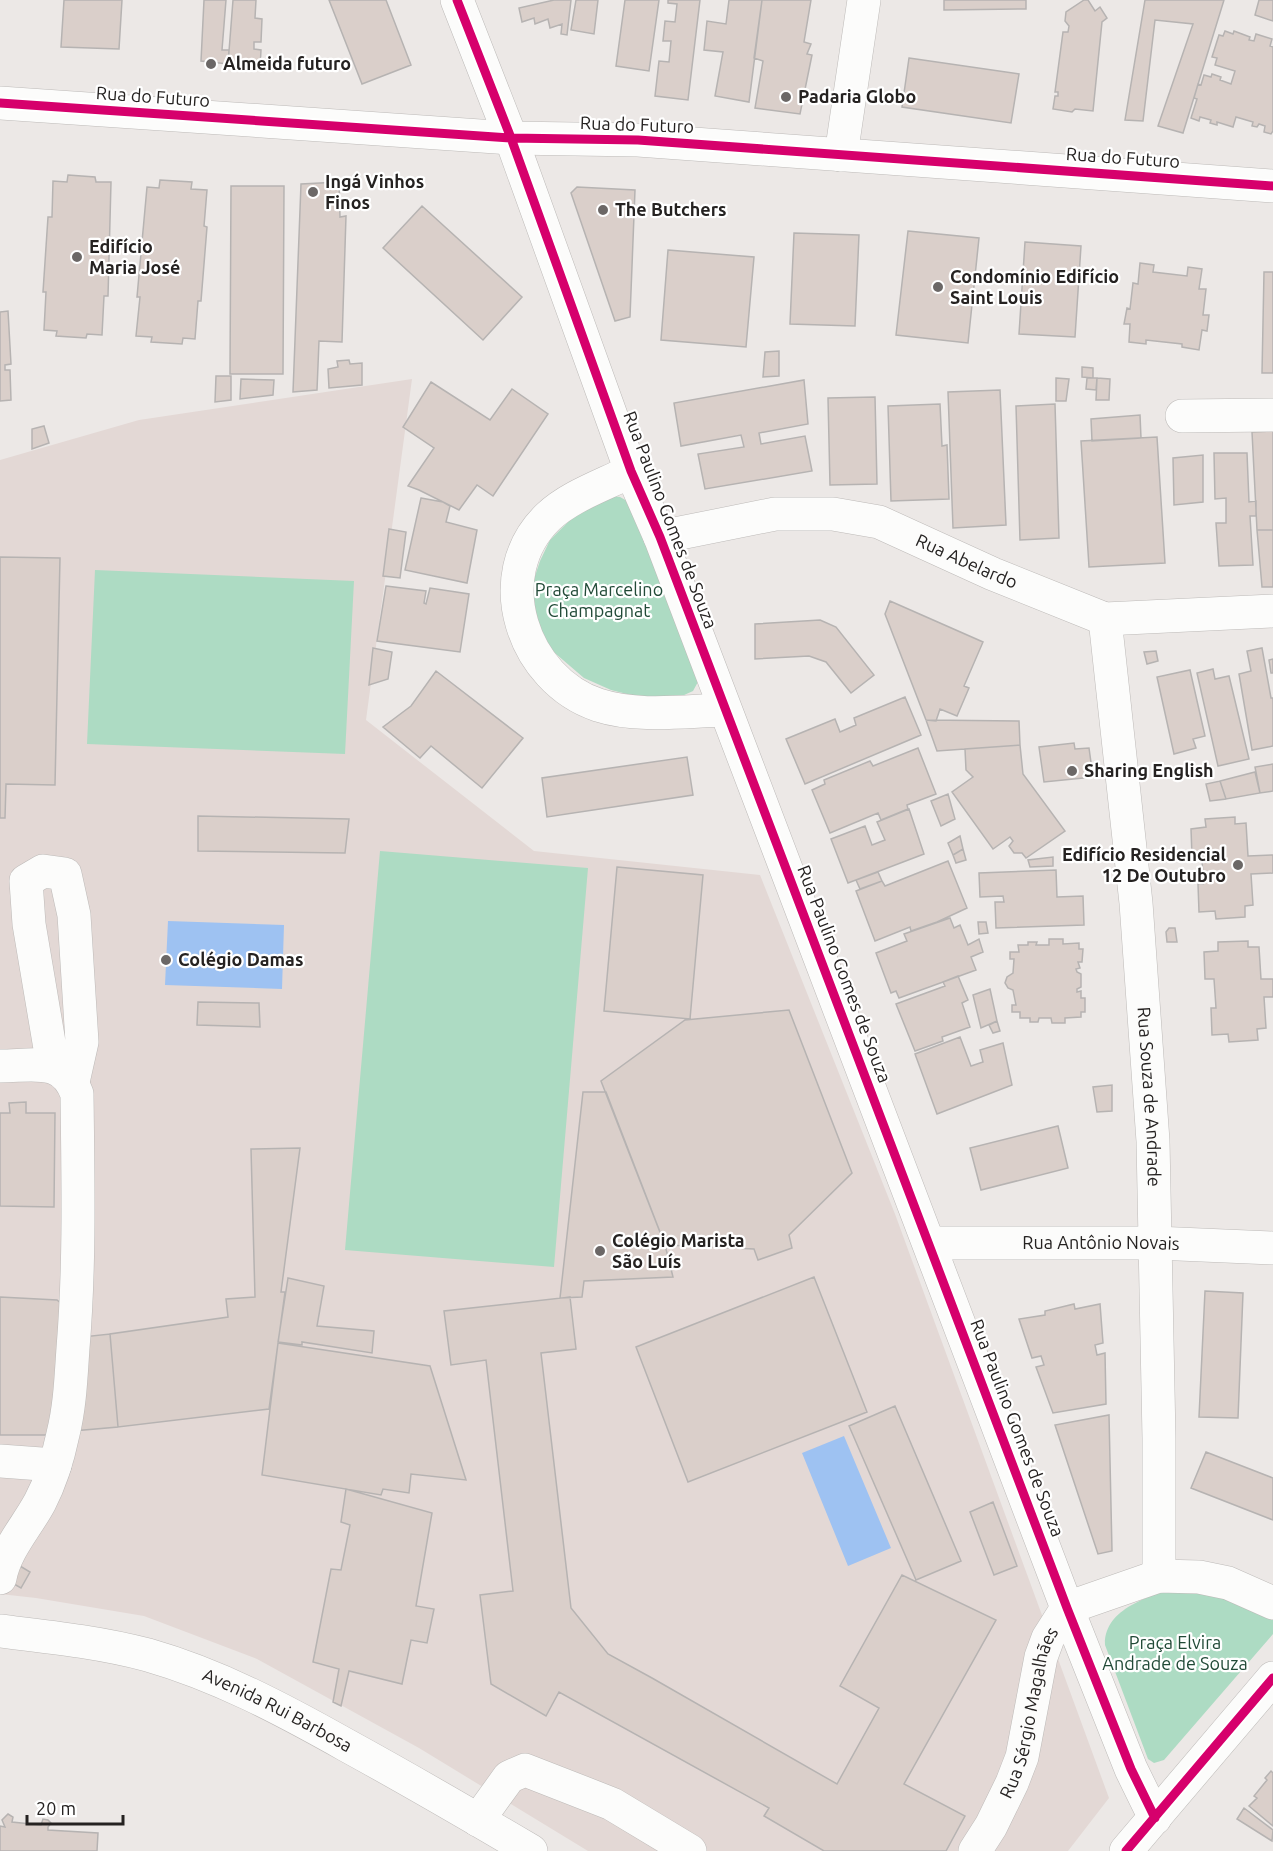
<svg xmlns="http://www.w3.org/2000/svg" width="1273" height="1851" font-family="Ubuntu,sans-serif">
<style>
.built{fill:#e3d8d5}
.green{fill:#addbc3}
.water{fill:#9ec2f2}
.building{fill:#dacfca;stroke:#b6b3b2;stroke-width:1.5}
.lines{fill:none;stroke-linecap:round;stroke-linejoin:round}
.minor-casing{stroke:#bdbab8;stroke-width:34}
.major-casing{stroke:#bdbab8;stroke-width:34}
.minor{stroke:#fcfcfb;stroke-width:33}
.major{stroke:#fcfcfb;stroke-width:33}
.cycleway-casing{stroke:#fff;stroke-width:13}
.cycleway{stroke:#d6006c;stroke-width:9}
.poi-dot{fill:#6b6766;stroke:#fff;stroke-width:2}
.labels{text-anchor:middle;stroke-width:4.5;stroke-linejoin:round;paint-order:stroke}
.poi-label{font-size:18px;font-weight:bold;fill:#252221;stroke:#fff;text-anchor:start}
.street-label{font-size:18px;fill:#252221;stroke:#fff}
.park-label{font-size:18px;fill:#214a37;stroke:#fff}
</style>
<rect width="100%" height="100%" fill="#ece8e6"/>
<path class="built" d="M 412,379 L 366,720 L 534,851 L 760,875 L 895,1214 L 1109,1798 L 1068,1851 L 588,1851 L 419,1748 L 257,1659 L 144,1616 L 36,1598 L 0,1594 L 0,460 L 139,420 Z"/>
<path class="green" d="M 612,496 L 620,497 L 629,502 L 699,680 L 693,691 L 682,696 L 635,696 L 611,690 L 584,678 L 549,648 L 531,604 L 534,579 L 540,561 L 550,540 L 577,513 Z
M 95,570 L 354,581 L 345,754 L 87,744 Z
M 380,851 L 588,868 L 554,1267 L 345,1250 Z
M 1177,1586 L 1273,1612 L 1273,1634 L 1164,1760 L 1154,1763 L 1148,1759 L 1105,1645 C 1104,1608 1150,1597 1177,1586 Z"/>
<path class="water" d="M 168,921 L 284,925 L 282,989 L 165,985 Z
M 844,1436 L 891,1548 L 848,1566 L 802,1453 Z"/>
<path class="building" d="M 64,0 L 122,0 L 119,49 L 61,47 Z
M 204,0 L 226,0 L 222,50 L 229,50 L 228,64 L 201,61 Z
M 233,0 L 256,0 L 255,18 L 262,19 L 261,42 L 254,42 L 254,49 L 261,50 L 260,68 L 228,64 Z
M 329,0 L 386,0 L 411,65 L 362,84 Z
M 554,0 L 571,0 L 567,35 L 561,34 L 562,24 L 550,28 L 548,19 L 535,24 L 534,18 L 522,22 L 519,8 Z
M 576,0 L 598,0 L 594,34 L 571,30 Z
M 625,0 L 659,0 L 649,71 L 616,66 Z
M 668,0 L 700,0 L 688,100 L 655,96 L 659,61 L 669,62 L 671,41 L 663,41 L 665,21 L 675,22 L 677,4 L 668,3 Z
M 729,0 L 762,0 L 749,102 L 715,96 L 723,52 L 704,50 L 707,21 L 726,24 Z
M 762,0 L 811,0 L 804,42 L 811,44 L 807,54 L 812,55 L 800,114 L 755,108 L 763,61 L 754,58 Z
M 944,0 L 1026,0 L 1026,9 L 944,10 Z
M 1084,0 L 1088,0 L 1095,11 L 1100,7 L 1107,18 L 1102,22 L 1093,111 L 1075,109 L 1072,112 L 1053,109 L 1055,96 L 1058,96 L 1058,92 L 1055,92 L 1063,32 L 1068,32 L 1069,26 L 1065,21 L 1066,12 Z
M 1145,0 L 1224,0 L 1183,133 L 1158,126 L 1193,24 L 1155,20 L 1143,121 L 1125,120 Z
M 1259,0 L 1273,0 L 1273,21 L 1255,15 Z
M 1225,31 L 1233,34 L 1234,31 L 1250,37 L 1249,40 L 1254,41 L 1256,34 L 1272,39 L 1270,46 L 1273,47 L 1273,131 L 1271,134 L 1264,132 L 1265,126 L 1259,124 L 1257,127 L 1252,126 L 1253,122 L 1236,117 L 1233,127 L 1217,122 L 1217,125 L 1210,123 L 1211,120 L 1200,117 L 1199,121 L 1191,118 L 1197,99 L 1194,98 L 1198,84 L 1201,85 L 1204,75 L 1211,77 L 1212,74 L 1221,77 L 1220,80 L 1231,84 L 1235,71 L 1215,65 L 1217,58 L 1212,57 L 1219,35 L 1223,36 Z
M 909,58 L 1019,74 L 1011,123 L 902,107 Z
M 68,175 L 95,177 L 96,182 L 111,182 L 108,296 L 104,296 L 102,335 L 87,334 L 86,338 L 56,336 L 57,331 L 44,330 L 46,292 L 43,292 L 48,217 L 52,217 L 53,181 L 67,182 Z
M 160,180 L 192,182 L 191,189 L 207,190 L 204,226 L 207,227 L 201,301 L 198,301 L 195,339 L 183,338 L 182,344 L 151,342 L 152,337 L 136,336 L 140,297 L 137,297 L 147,187 L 159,188 Z
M 339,182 L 340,217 L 346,216 L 342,342 L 319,341 L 317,390 L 293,392 L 301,184 Z
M 231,186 L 284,186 L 283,374 L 230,374 Z
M 577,187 L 635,190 L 630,317 L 615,321 L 571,193 Z
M 422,206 L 522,297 L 483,340 L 383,248 Z
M 908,231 L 979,238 L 968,343 L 896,335 Z
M 794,233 L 859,235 L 855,326 L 790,324 Z
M 1025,242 L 1081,246 L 1075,337 L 1019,334 Z
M 668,250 L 754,257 L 746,347 L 661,340 Z
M 1140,263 L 1154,265 L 1153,272 L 1187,276 L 1188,267 L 1202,269 L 1199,289 L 1206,289 L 1203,315 L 1209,315 L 1207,331 L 1202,330 L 1199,350 L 1182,347 L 1182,344 L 1146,340 L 1146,344 L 1129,342 L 1130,324 L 1124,324 L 1127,308 L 1130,309 L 1133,283 L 1138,284 Z
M 1264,272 L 1273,272 L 1273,373 L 1262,373 Z
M 8,311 L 11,364 L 5,365 L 5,370 L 10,370 L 11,400 L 0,401 L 0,312 Z
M 779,351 L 779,376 L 763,377 L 765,352 Z
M 349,360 L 350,364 L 362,363 L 362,385 L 329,388 L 328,369 L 338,367 L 337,361 Z
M 1082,367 L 1093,368 L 1093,378 L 1082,377 Z
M 216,376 L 231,376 L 231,400 L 215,402 Z
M 1056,378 L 1069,379 L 1066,401 L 1056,401 Z
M 1087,378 L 1097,378 L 1096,390 L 1086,389 Z
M 1097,378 L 1110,379 L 1109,400 L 1096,400 Z
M 241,379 L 274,380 L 273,395 L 240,399 Z
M 804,380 L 808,424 L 759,433 L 761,444 L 805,436 L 812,471 L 705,489 L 698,454 L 744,447 L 741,435 L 681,446 L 674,403 Z
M 431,382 L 490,420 L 512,389 L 548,414 L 493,496 L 477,485 L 459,510 L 419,490 L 408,486 L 434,448 L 403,427 Z
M 1000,390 L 1006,525 L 953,528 L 948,392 Z
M 875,397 L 877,484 L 830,485 L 828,398 Z
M 940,404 L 942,446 L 947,445 L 949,499 L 891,501 L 888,406 Z
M 1055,404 L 1059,538 L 1020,540 L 1016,406 Z
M 1140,415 L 1141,438 L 1092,441 L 1091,419 Z
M 44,426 L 49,443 L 32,449 L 32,429 Z
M 1273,431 L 1273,530 L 1257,530 L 1252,432 Z
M 1157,437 L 1165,563 L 1089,567 L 1081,441 Z
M 1214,453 L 1247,453 L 1249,502 L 1256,501 L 1256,516 L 1250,516 L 1253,565 L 1219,566 L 1216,523 L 1226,523 L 1226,498 L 1215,499 Z
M 1203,455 L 1203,502 L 1174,505 L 1173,458 Z
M 421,498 L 443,502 L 450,506 L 446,522 L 477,530 L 467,583 L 405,570 Z
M 389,529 L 406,532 L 400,578 L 383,576 Z
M 1257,530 L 1273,530 L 1273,587 L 1262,587 Z
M 0,557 L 60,558 L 55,785 L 6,784 L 5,818 L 0,818 Z
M 386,586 L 426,591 L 424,603 L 426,604 L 430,588 L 469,594 L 460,652 L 377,641 Z
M 890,601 L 983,642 L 964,686 L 969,688 L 957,716 L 940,709 L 936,721 L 926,720 L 885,614 Z
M 820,620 L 836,627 L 874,675 L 851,693 L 826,662 L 809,656 L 755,659 L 755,624 Z
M 373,648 L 392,652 L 388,679 L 369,685 Z
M 1262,648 L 1271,698 L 1273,698 L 1273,746 L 1252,750 L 1239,674 L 1251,671 L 1247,651 Z
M 1156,651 L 1158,661 L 1147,664 L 1144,652 Z
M 1273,659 L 1273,673 L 1271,673 L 1269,660 Z
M 1213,669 L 1215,679 L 1229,676 L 1249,759 L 1218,766 L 1197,673 Z
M 1190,670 L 1205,736 L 1193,739 L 1196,748 L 1174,754 L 1157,677 Z
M 436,671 L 523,738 L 482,788 L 431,746 L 420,758 L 383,727 L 411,706 Z
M 905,697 L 921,735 L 805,784 L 786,739 L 835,719 L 840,732 L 856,725 L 854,718 Z
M 926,720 L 1019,721 L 1020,745 L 937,751 Z
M 1074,743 L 1075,749 L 1089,748 L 1093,777 L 1044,782 L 1039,747 Z
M 1020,745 L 1023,774 L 1065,831 L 1026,858 L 1022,853 L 1014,853 L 1009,846 L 1013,841 L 1010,837 L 993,849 L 952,792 L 973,777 L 966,770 L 965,749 Z
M 918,748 L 936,794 L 907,805 L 908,809 L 881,820 L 878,813 L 830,833 L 812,790 L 825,784 L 824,780 L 870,761 L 873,766 Z
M 687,757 L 693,795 L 547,817 L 542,778 Z
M 1273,764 L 1273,791 L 1260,793 L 1255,767 Z
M 1255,772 L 1260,793 L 1226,799 L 1220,781 Z
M 1220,781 L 1226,799 L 1210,801 L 1206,784 Z
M 948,794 L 955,819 L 941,826 L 931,801 Z
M 909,809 L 924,854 L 848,883 L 831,839 L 865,826 L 872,845 L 885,840 L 877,822 Z
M 198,816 L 349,819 L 345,853 L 198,851 Z
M 1235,817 L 1235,824 L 1246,823 L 1248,856 L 1273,855 L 1273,873 L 1251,874 L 1253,905 L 1245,906 L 1245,917 L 1216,919 L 1215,911 L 1199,912 L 1198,884 L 1203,884 L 1202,856 L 1192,856 L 1191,829 L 1206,827 L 1205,819 Z
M 960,836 L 963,849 L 953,855 L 948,843 Z
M 963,849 L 966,860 L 956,863 L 953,855 Z
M 1053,857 L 1053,866 L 1030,867 L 1028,860 Z
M 948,861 L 967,908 L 937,922 L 911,931 L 910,927 L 875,941 L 856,891 L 882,881 L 885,886 Z
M 617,867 L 703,875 L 690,1019 L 604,1011 Z
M 1056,870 L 1057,897 L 1083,896 L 1084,925 L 996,928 L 995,902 L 1004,902 L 1003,896 L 980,897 L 979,873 Z
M 878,872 L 882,881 L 860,889 L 856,880 Z
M 950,918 L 954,928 L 960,925 L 968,945 L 979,939 L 983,952 L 971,957 L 976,970 L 899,998 L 896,991 L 891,993 L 876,953 L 907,941 L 904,934 Z
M 978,922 L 986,922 L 988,933 L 979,934 Z
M 1169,928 L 1175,928 L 1177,942 L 1167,942 L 1166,932 Z
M 1049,939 L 1063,939 L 1063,944 L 1079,943 L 1079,949 L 1083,949 L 1082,962 L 1078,962 L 1080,968 L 1076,969 L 1077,972 L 1081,974 L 1081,987 L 1077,989 L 1077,992 L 1081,991 L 1081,998 L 1085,998 L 1085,1012 L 1081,1012 L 1081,1017 L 1065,1018 L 1065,1023 L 1052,1023 L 1051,1018 L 1039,1018 L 1038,1022 L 1030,1022 L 1030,1018 L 1020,1018 L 1020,1012 L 1012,1012 L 1012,1005 L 1016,1005 L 1013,990 L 1008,988 L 1005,983 L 1007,977 L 1013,973 L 1014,959 L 1010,959 L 1010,952 L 1019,952 L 1018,945 L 1028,945 L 1028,942 L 1037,942 L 1036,945 L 1049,945 Z
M 1248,941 L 1248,947 L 1259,947 L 1261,979 L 1273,979 L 1273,997 L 1264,997 L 1266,1028 L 1257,1029 L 1258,1040 L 1229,1042 L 1228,1034 L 1212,1035 L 1211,1008 L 1216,1008 L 1214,979 L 1205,979 L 1204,952 L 1218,951 L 1218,942 Z
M 958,976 L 968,1000 L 962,1003 L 970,1027 L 942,1037 L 943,1041 L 915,1051 L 896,1004 L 945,986 L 943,982 Z
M 990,989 L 997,1021 L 981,1028 L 973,995 Z
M 198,1002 L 259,1003 L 260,1027 L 197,1025 Z
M 789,1010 L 852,1173 L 789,1235 L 792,1248 L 758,1260 L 754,1249 L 665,1245 L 601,1081 L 685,1020 Z
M 997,1021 L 1000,1031 L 993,1033 L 989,1025 Z
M 960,1037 L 971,1066 L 983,1062 L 980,1050 L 1003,1043 L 1012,1085 L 937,1114 L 915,1054 Z
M 1112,1085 L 1112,1111 L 1097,1112 L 1093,1087 Z
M 583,1092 L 606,1092 L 665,1245 L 673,1277 L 584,1281 L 582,1297 L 560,1298 Z
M 26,1102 L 26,1113 L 55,1113 L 54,1207 L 0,1206 L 0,1113 L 10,1113 L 9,1103 Z
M 1058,1126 L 1068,1168 L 981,1190 L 970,1148 Z
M 300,1148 L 281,1292 L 285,1292 L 269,1409 L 118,1427 L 110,1334 L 228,1317 L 226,1299 L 255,1297 L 251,1149 Z
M 814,1277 L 867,1412 L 688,1482 L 636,1347 Z
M 288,1278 L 324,1286 L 317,1326 L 374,1331 L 372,1353 L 302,1342 L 302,1345 L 278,1342 Z
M 1205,1291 L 1243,1293 L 1238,1418 L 1199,1417 Z
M 0,1297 L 57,1300 L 63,1305 L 64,1339 L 110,1334 L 118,1427 L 50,1433 L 50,1435 L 0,1435 Z
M 570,1297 L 576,1349 L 541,1353 L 571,1608 L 608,1654 L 652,1678 L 837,1784 L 879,1708 L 840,1686 L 902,1575 L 996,1620 L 904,1784 L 965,1816 L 946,1851 L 824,1851 L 764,1816 L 769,1808 L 559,1692 L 546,1716 L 491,1684 L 480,1595 L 513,1591 L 486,1360 L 451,1365 L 444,1311 Z
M 1074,1304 L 1075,1309 L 1100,1304 L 1103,1343 L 1095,1345 L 1097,1355 L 1105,1353 L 1106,1404 L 1053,1413 L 1036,1367 L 1044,1365 L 1041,1356 L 1032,1358 L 1019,1319 L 1045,1315 L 1045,1311 Z
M 278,1343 L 430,1366 L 466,1480 L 411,1474 L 409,1493 L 383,1489 L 381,1495 L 262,1475 Z
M 895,1406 L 961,1561 L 916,1580 L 849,1426 Z
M 1109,1415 L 1112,1551 L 1098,1554 L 1055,1425 Z
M 1206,1452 L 1273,1478 L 1273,1520 L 1191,1488 Z
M 346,1489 L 432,1513 L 416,1606 L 434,1609 L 427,1643 L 411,1640 L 402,1684 L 349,1671 L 341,1706 L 333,1702 L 339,1669 L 313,1662 L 331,1569 L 341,1570 L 350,1525 L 341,1522 Z
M 993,1502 L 1017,1566 L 994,1575 L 970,1512 Z
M 15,1563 L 30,1572 L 21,1588 L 5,1579 Z
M 1271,1771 L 1273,1773 L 1273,1826 L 1249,1806 L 1257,1798 L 1254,1796 L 1267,1780 L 1265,1778 Z
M 1244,1808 L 1273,1830 L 1272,1841 L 1237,1819 Z
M 8,1814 L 13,1817 L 12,1822 L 41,1825 L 43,1819 L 48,1820 L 51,1823 L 48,1827 L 48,1830 L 98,1833 L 97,1851 L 0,1851 L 0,1826 L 5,1827 L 2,1820 Z"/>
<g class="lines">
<g class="minor-casing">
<g id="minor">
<path d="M 457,0 L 511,138 L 631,471 L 660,537 L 1067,1608 L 1131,1769 L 1155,1818"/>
<path d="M 0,103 L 511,138 L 638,140 L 1273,186"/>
<path d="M 841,155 L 864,0"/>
<path d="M 1182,416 L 1273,415"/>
<path d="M 631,471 C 604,485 570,496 548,517 C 487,576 523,680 598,705 C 638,718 685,711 725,710"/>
<path id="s1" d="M 660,537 L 775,514 L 833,514 L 879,522 L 993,574 L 1105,619 L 1273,611"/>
<path id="s2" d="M 1105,619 L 1136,903 L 1153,1141 L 1159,1438 L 1159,1576"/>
<path d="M 0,1066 C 34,1066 63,1056 77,1094 C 78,1179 80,1264 73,1348 C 71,1377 70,1406 63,1434 C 58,1458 51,1481 40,1502 C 26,1528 5,1550 0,1578"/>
<path d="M 53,1066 L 29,924 L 26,881 L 43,871 L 65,874 L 74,915 L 82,1042 L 73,1082"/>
<path id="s3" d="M 930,1243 L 1155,1243 L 1273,1248"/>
<path d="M 0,1461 L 55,1465"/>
<path d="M 478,1820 L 509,1777 L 525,1770 L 612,1804 L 690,1851"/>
<path id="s4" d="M 975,1851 L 991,1826 L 1012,1783 L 1022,1757 L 1041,1657 L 1048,1638 L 1067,1608 L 1159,1576 L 1199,1577 L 1228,1583 L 1273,1603"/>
</g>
</g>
<g class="major-casing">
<g id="major">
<path id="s5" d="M 0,1631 C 50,1637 99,1642 148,1655 C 218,1675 282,1709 346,1745 C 408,1779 470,1815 531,1851"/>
<path d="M 1126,1851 L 1273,1678"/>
</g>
</g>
<use href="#minor" class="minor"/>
<use href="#major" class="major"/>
<g class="cycleway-casing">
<path id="cycleway" d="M 457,0 L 511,138 L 631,471 L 660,537 L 1067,1608 L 1131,1769 L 1155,1818
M 0,103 L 511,138 L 638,140 L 1273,186
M 1126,1851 L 1273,1678"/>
</g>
<use href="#cycleway" class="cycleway"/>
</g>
<g class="poi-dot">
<circle cx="211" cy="64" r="6"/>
<circle cx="786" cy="97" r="6"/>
<circle cx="313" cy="192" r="6"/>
<circle cx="603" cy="210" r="6"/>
<circle cx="77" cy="257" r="6"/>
<circle cx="938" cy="287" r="6"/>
<circle cx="1072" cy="771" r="6"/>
<circle cx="1238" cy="865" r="6"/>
<circle cx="166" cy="960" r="6"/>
<circle cx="600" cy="1251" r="6"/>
</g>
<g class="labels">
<g class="poi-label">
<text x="223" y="70">Almeida futuro</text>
<text x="798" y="103">Padaria Globo</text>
<text x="325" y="188">Ingá Vinhos<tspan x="325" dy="21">Finos</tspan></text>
<text x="615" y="216">The Butchers</text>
<text x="89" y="253">Edifício<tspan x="89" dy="21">Maria José</tspan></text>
<text x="950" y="283">Condomínio Edifício<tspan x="950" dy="21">Saint Louis</tspan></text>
<text x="1084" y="777">Sharing English</text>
<text x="1226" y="861" text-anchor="end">Edifício Residencial<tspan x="1226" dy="21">12 De Outubro</tspan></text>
<text x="178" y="966">Colégio Damas</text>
<text x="612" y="1247">Colégio Marista<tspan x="612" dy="21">São Luís</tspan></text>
</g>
<g class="street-label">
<text transform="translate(153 97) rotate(4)" y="6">Rua do Futuro</text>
<text transform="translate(637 125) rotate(2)" y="6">Rua do Futuro</text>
<text transform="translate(1123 158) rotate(4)" y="6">Rua do Futuro</text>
<text transform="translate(670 520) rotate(69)" y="6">Rua Paulino Gomes de Souza</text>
<text dy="6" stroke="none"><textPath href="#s1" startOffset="318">Rua Abelardo</textPath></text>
<text transform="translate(844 974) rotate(69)" y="6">Rua Paulino Gomes de Souza</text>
<text dy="6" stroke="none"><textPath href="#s2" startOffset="480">Rua Souza de Andrade</textPath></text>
<text dy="6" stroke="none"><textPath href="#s3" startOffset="171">Rua Antônio Novais</textPath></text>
<text transform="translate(1017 1428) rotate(69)" y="6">Rua Paulino Gomes de Souza</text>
<text dy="6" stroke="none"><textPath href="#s5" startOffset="291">Avenida Rui Barbosa</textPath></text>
<text dy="6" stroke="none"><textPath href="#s4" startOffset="150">Rua Sérgio Magalhães</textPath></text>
</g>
<g class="park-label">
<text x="599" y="596">Praça Marcelino<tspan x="599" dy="21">Champagnat</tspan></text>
<text x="1175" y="1649">Praça Elvira<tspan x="1175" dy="21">Andrade de Souza</tspan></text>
</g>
</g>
<path d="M27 1815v9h96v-9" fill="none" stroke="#252221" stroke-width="3"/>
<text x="36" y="1815" font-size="18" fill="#252221" stroke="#ffffff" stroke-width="4.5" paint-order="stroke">20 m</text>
</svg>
